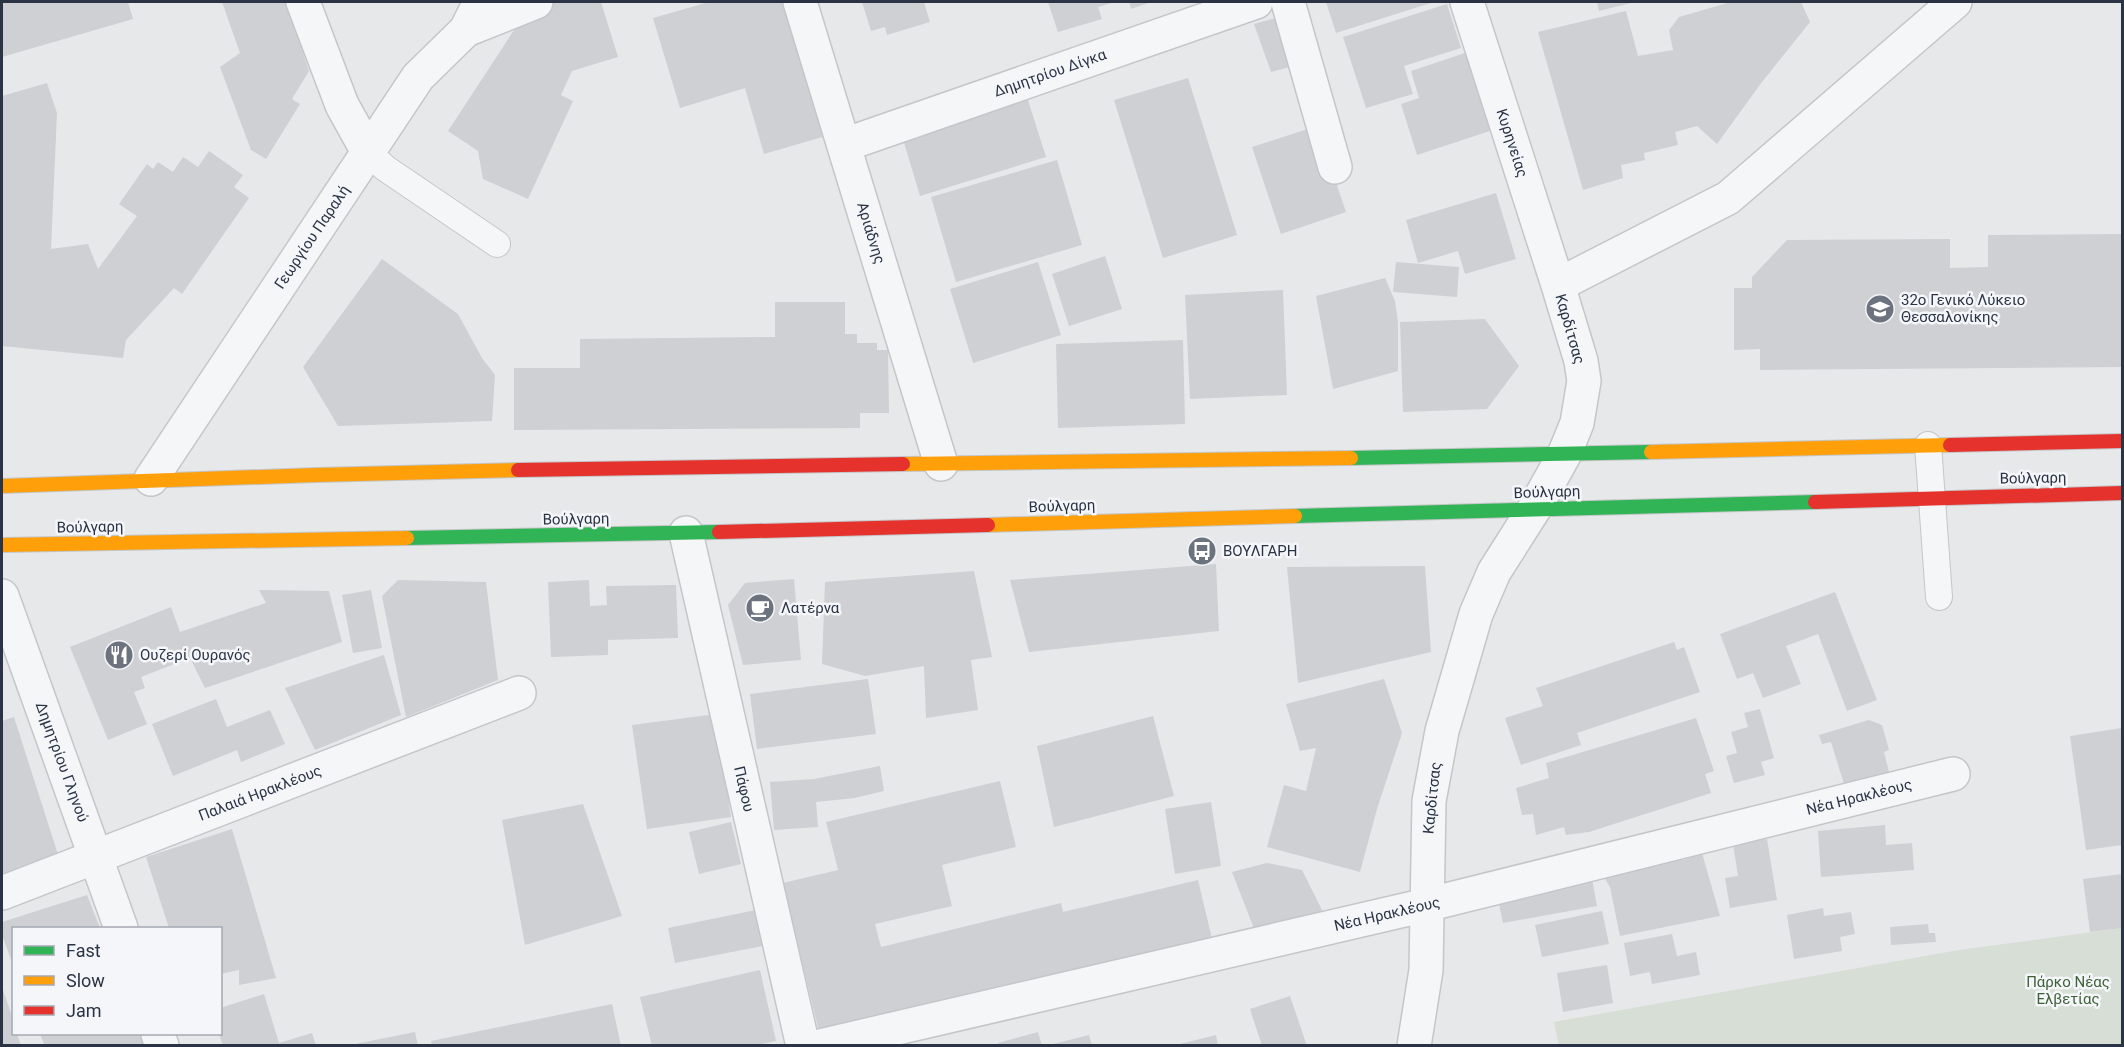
<svg xmlns="http://www.w3.org/2000/svg" width="2124" height="1047" font-family="Roboto,sans-serif">
<style>
.green{fill:#d6ded6}
.building{fill:#ced0d3}
.lines{fill:none;stroke-linecap:round;stroke-linejoin:round}
.lane-casing{stroke:#c4c6c8;stroke-width:28}
.street-casing{stroke:#c4c6c8;stroke-width:36}
.fast-casing{stroke:#c4c6c8;stroke-width:16}
.slow-casing{stroke:#c4c6c8;stroke-width:16}
.jam-casing{stroke:#c4c6c8;stroke-width:16}
.lane{stroke:#f5f6f7;stroke-width:26}
.street{stroke:#f5f6f7;stroke-width:33}
.fast{stroke:#30b455;stroke-width:14}
.slow{stroke:#ff9f0a;stroke-width:14}
.jam{stroke:#e5322d;stroke-width:14}
.labels{text-anchor:middle;stroke-width:5;stroke-linejoin:round;paint-order:stroke}
.street-label{font-size:15px;fill:#2b3445;stroke:#f4f6f9}
.poi-label{font-size:15px;fill:#2b3445;stroke:#f4f6f9;text-anchor:start}
.park-label{font-size:15px;fill:#3f6138;stroke:#f4f6f9}
</style>
<rect width="100%" height="100%" fill="#e6e8ea"/>
<path class="green" d="M 2122,928 L 2122,1045 L 1559,1046 L 1554,1022 L 1959,950 Z"/>
<path class="building" d="M 2,2 L 128,2 L 133,19 L 2,57 Z
M 222,2 L 286,2 L 309,71 L 292,99 L 300,104 L 266,159 L 251,150 L 220,67 L 240,53 Z
M 540,2 L 601,2 L 618,57 L 572,71 L 561,95 L 573,101 L 528,199 L 483,179 L 478,151 L 448,131 L 531,4 Z
M 709,2 L 787,2 L 826,136 L 764,154 L 745,88 L 680,108 L 653,18 Z
M 862,2 L 924,2 L 930,22 L 887,35 L 885,27 L 871,31 Z
M 1048,2 L 1115,2 L 1098,7 L 1102,19 L 1058,32 Z
M 1129,2 L 1151,2 L 1131,9 Z
M 1326,2 L 1434,2 L 1336,33 Z
M 1597,2 L 1635,2 L 1599,11 Z
M 1731,2 L 1801,2 L 1810,22 L 1762,82 L 1717,144 L 1697,126 L 1675,132 L 1678,145 L 1644,153 L 1645,160 L 1621,165 L 1623,178 L 1583,190 L 1538,32 L 1626,11 L 1638,56 L 1673,50 L 1669,30 L 1679,17 Z
M 1447,4 L 1461,48 L 1404,66 L 1413,94 L 1366,108 L 1343,37 Z
M 1279,17 L 1297,65 L 1271,72 L 1254,24 Z
M 1471,51 L 1496,129 L 1417,155 L 1401,104 L 1419,98 L 1411,71 Z
M 1188,78 L 1237,235 L 1163,258 L 1114,100 Z
M 47,83 L 57,113 L 51,249 L 88,244 L 98,269 L 137,216 L 119,204 L 147,164 L 153,169 L 158,162 L 173,172 L 183,157 L 198,167 L 209,151 L 243,175 L 234,187 L 249,198 L 182,294 L 174,288 L 126,340 L 123,358 L 2,346 L 2,96 Z
M 1027,97 L 1046,157 L 920,196 L 902,136 Z
M 1317,126 L 1346,212 L 1281,234 L 1252,147 Z
M 1057,160 L 1082,245 L 956,282 L 931,197 Z
M 1496,193 L 1516,259 L 1465,274 L 1458,251 L 1418,263 L 1406,220 Z
M 2122,234 L 2122,367 L 1760,370 L 1760,349 L 1734,350 L 1734,288 L 1752,288 L 1752,277 L 1787,240 L 1950,239 L 1950,268 L 1988,267 L 1988,235 Z
M 1105,256 L 1122,309 L 1069,326 L 1052,274 Z
M 382,259 L 458,314 L 482,358 L 495,375 L 492,421 L 338,426 L 303,367 Z
M 1038,262 L 1061,335 L 973,363 L 950,289 Z
M 1396,262 L 1459,267 L 1457,297 L 1393,292 Z
M 1385,278 L 1395,301 L 1398,322 L 1398,371 L 1333,389 L 1316,296 Z
M 1283,290 L 1287,395 L 1190,399 L 1185,295 Z
M 775,302 L 845,302 L 845,334 L 857,334 L 857,343 L 877,343 L 877,350 L 888,350 L 889,413 L 860,413 L 860,428 L 514,430 L 514,368 L 580,368 L 580,339 L 775,337 Z
M 1485,319 L 1519,366 L 1487,409 L 1403,412 L 1400,322 Z
M 1183,340 L 1185,424 L 1058,428 L 1056,344 Z
M 1216,564 L 1219,631 L 1029,652 L 1010,580 Z
M 1425,566 L 1431,652 L 1298,683 L 1287,567 Z
M 974,571 L 992,657 L 971,660 L 978,710 L 926,718 L 924,666 L 865,676 L 822,664 L 825,582 Z
M 794,579 L 801,660 L 743,665 L 728,605 L 745,583 Z
M 398,580 L 486,582 L 498,680 L 406,717 L 382,596 Z
M 589,580 L 590,606 L 607,605 L 606,586 L 676,585 L 678,638 L 608,640 L 608,655 L 551,657 L 548,582 Z
M 259,590 L 329,591 L 342,642 L 205,688 L 190,658 L 141,677 L 145,688 L 134,692 L 147,724 L 108,740 L 70,647 L 171,607 L 180,632 L 266,603 Z
M 371,590 L 382,648 L 353,653 L 342,595 Z
M 1835,592 L 1877,700 L 1847,711 L 1818,634 L 1786,646 L 1801,684 L 1763,698 L 1753,673 L 1737,679 L 1720,634 Z
M 1674,642 L 1677,650 L 1684,647 L 1700,692 L 1577,733 L 1581,745 L 1521,765 L 1505,718 L 1543,706 L 1536,688 Z
M 384,655 L 401,715 L 315,750 L 285,688 Z
M 868,679 L 876,734 L 757,749 L 750,694 Z
M 1384,679 L 1402,733 L 1377,809 L 1360,872 L 1267,847 L 1284,785 L 1306,791 L 1316,748 L 1300,751 L 1286,704 Z
M 216,699 L 227,727 L 270,710 L 285,744 L 241,762 L 237,750 L 173,776 L 152,724 Z
M 1760,709 L 1774,758 L 1761,762 L 1765,775 L 1734,783 L 1726,756 L 1737,753 L 1731,732 L 1748,727 L 1744,713 Z
M 716,714 L 731,817 L 647,829 L 632,725 Z
M 1153,716 L 1174,796 L 1054,827 L 1037,746 Z
M 14,717 L 62,867 L 2,887 L 2,721 Z
M 1696,718 L 1714,771 L 1705,774 L 1711,793 L 1589,832 L 1566,835 L 1564,827 L 1536,835 L 1533,814 L 1522,815 L 1516,788 L 1549,778 L 1546,763 Z
M 1869,720 L 1882,725 L 1889,750 L 1884,752 L 1889,772 L 1844,784 L 1831,742 L 1822,744 L 1819,735 Z
M 2122,728 L 2122,845 L 2086,850 L 2070,736 Z
M 880,766 L 884,791 L 855,798 L 816,802 L 818,827 L 774,830 L 770,782 L 814,779 Z
M 1000,781 L 1016,847 L 942,865 L 952,906 L 875,924 L 881,947 L 1061,903 L 1063,912 L 1198,880 L 1213,943 L 820,1036 L 783,883 L 838,870 L 826,822 Z
M 1211,802 L 1221,866 L 1175,874 L 1165,809 Z
M 583,804 L 622,916 L 525,945 L 502,820 Z
M 731,822 L 741,864 L 699,874 L 689,832 Z
M 1885,825 L 1886,845 L 1912,843 L 1914,870 L 1821,877 L 1818,831 Z
M 232,829 L 276,978 L 239,985 L 239,970 L 220,974 L 220,928 L 169,928 L 146,857 Z
M 1767,839 L 1777,900 L 1730,908 L 1725,878 L 1738,876 L 1733,844 Z
M 1702,853 L 1720,916 L 1620,936 L 1610,887 L 1604,877 L 1677,859 L 1683,860 Z
M 1267,863 L 1302,870 L 1326,918 L 1258,939 L 1232,872 Z
M 1591,873 L 1597,906 L 1503,923 L 1496,890 Z
M 2122,874 L 2122,928 L 2090,932 L 2083,879 Z
M 87,895 L 100,928 L 14,928 L 13,965 L 2,935 L 2,922 Z
M 1823,908 L 1824,916 L 1851,912 L 1855,934 L 1840,937 L 1842,951 L 1794,959 L 1787,915 Z
M 756,910 L 763,946 L 675,963 L 668,928 Z
M 1602,911 L 1609,944 L 1542,957 L 1535,925 Z
M 1928,924 L 1929,933 L 1935,933 L 1936,942 L 1891,945 L 1890,927 Z
M 1672,934 L 1677,956 L 1696,952 L 1700,975 L 1652,984 L 1650,972 L 1630,976 L 1624,943 Z
M 1607,965 L 1613,1003 L 1563,1012 L 1557,973 Z
M 760,970 L 776,1041 L 753,1046 L 652,1046 L 640,997 Z
M 2,987 L 14,1022 L 14,1034 L 17,1034 L 21,1046 L 2,1046 Z
M 264,994 L 279,1043 L 312,1033 L 316,1046 L 223,1046 L 219,1034 L 220,1008 Z
M 1290,996 L 1307,1046 L 1262,1046 L 1250,1009 Z
M 612,1004 L 621,1046 L 432,1046 L 431,1041 Z
M 415,1032 L 418,1046 L 355,1046 L 355,1044 Z
M 1038,1032 L 1042,1046 L 999,1046 L 998,1043 Z
M 40,1034 L 143,1034 L 148,1046 L 45,1046 Z
M 1089,1035 L 1092,1046 L 1049,1046 L 1049,1045 Z
M 1216,1035 L 1218,1046 L 1176,1046 L 1176,1045 Z"/>
<g class="lines">
<g class="lane-casing">
<path id="lane" d="M 368,152 L 385,168 L 497,244
M 1928,445 L 1939,597"/>
</g>
<g class="street-casing">
<path id="street" d="M 303,2 L 342,105 L 368,152
M 800,2 L 941,464
M 1288,2 L 1335,167
M 466,30 L 536,2
M 844,145 L 1256,2
M 1558,285 L 1728,198 L 1955,2
M 151,479 L 418,77 L 466,30 L 480,2
M 686,533 L 803,1046
M 2,596 L 121,928
M 2,893 L 519,693
M 158,1034 L 162,1046
M 820,1046 L 1426,905 L 1953,774
M 1414,1046 L 1426,970 L 1429,801 L 1442,731 L 1476,614 L 1494,572 L 1534,509 L 1564,455 L 1577,423 L 1584,381 L 1581,361 L 1558,285 L 1467,2"/>
</g>
<g class="fast-casing">
<path id="fast" d="M 1351,458 L 1651,452
M 1295,516 L 1815,502
M 407,538 L 719,532"/>
</g>
<g class="slow-casing">
<path id="slow" d="M 1651,452 L 1950,445
M 903,464 L 1351,458
M 2,486 L 316,475 L 518,470
M 988,525 L 1295,516
M 2,545 L 407,538"/>
</g>
<g class="jam-casing">
<path id="jam" d="M 1950,445 L 2122,441
M 518,470 L 903,464
M 1815,502 L 2122,493
M 719,532 L 988,525"/>
</g>
<use href="#lane" class="lane"/>
<use href="#street" class="street"/>
<use href="#fast" class="fast"/>
<use href="#slow" class="slow"/>
<use href="#jam" class="jam"/>
</g>
<defs>
<g id="school-disc" transform="scale(1.5)"><circle r="9.5" fill="#6c737f" stroke="#f4f6f9"/><path d="M0-5L7-2L0 1L-7-2ZM-4 1L0 2.5L4 1V4Q0 6-4 4Z" fill="#fff"/></g>
<g id="bus-disc" transform="scale(1.5)"><circle r="9.5" fill="#6c737f" stroke="#f4f6f9"/><path d="M-5-6H5V4H4V6H2V4H-2V6H-4V4H-5ZM-3.5-4V0h7V-4ZM-3.5 1.2v1.5H-2V1.2ZM2 1.2v1.5H3.5V1.2Z" fill="#fff"/></g>
<g id="cafe-disc" transform="scale(1.5)"><circle r="9.5" fill="#6c737f" stroke="#f4f6f9"/><path d="M-5.5-4.5H6V0H3Q3 3.5 0 3.5H-2.5Q-5.5 3.5-5.5 0ZM3-3.2v2h1.7v-2ZM-6 4.5H4V6H-6Z" fill="#fff"/></g>
<g id="restaurant-disc" transform="scale(1.5)"><circle r="9.5" fill="#6c737f" stroke="#f4f6f9"/><path d="M-5-6h1v4h1v-4h1v4h1v-4h1v5L-1.5 .5V6h-2V.5L-5-1ZM5-6V6H3V1.5H1.5Q1.5-4 5-6Z" fill="#fff"/></g>
</defs>
<g fill-rule="evenodd">
<use href="#school-disc" x="1880" y="309"/>
<use href="#bus-disc" x="1202" y="551"/>
<use href="#cafe-disc" x="760" y="608"/>
<use href="#restaurant-disc" x="119" y="655"/>
</g>
<g class="labels">
<g class="street-label">
<text transform="translate(1050 73) rotate(-19)" y="5">Δημητρίου Δίγκα</text>
<text transform="translate(1512 143) rotate(72)" y="5">Κυρηνείας</text>
<text transform="translate(871 233) rotate(73)" y="5">Αριάδνης</text>
<text transform="translate(312 237) rotate(-56)" y="5">Γεωργίου Παραλή</text>
<text transform="translate(1570 329) rotate(74)" y="5">Καρδίτσας</text>
<text transform="translate(2033 478) rotate(-1)" y="5">Βούλγαρη</text>
<text transform="translate(1547 492) rotate(-2)" y="5">Βούλγαρη</text>
<text transform="translate(1062 506) rotate(-2)" y="5">Βούλγαρη</text>
<text transform="translate(576 519) rotate(-1)" y="5">Βούλγαρη</text>
<text transform="translate(90 527) rotate(-1)" y="5">Βούλγαρη</text>
<text transform="translate(62 762) rotate(70)" y="5">Δημητρίου Γληνού</text>
<text transform="translate(744 789) rotate(77)" y="5">Πάφου</text>
<text transform="translate(260 793) rotate(-21)" y="5">Παλαιά Ηρακλέους</text>
<text transform="translate(1859 797) rotate(-14)" y="5">Νέα Ηρακλέους</text>
<text transform="translate(1432 798) rotate(-84)" y="5">Καρδίτσας</text>
<text transform="translate(1387 914) rotate(-13)" y="5">Νέα Ηρακλέους</text>
</g>
<g class="poi-label">
<text x="1901" y="305">32ο Γενικό Λύκειο<tspan x="1901" dy="17">Θεσσαλονίκης</tspan></text>
<text x="1223" y="556">ΒΟΥΛΓΑΡΗ</text>
<text x="781" y="613">Λατέρνα</text>
<text x="140" y="660">Ουζερί Ουρανός</text>
</g>
<g class="park-label">
<text x="2068" y="987">Πάρκο Νέας<tspan x="2068" dy="17">Ελβετίας</tspan></text>
</g>
</g>
<rect width="2124" height="1047" fill="none" stroke="#2b3445" stroke-width="6"/>
<rect x="12" y="927" width="210" height="108" fill="#f4f6f9" stroke="#a4a8b1" stroke-width="1.5"/>
<rect x="24" y="946" width="30" height="9" fill="#30b455" stroke="#a4a8b1" stroke-width="1.5"/>
<text x="66" y="957" font-size="18" fill="#2b3445">Fast</text>
<rect x="24" y="976" width="30" height="9" fill="#ff9f0a" stroke="#a4a8b1" stroke-width="1.5"/>
<text x="66" y="987" font-size="18" fill="#2b3445">Slow</text>
<rect x="24" y="1006" width="30" height="9" fill="#e5322d" stroke="#a4a8b1" stroke-width="1.5"/>
<text x="66" y="1017" font-size="18" fill="#2b3445">Jam</text>
</svg>
